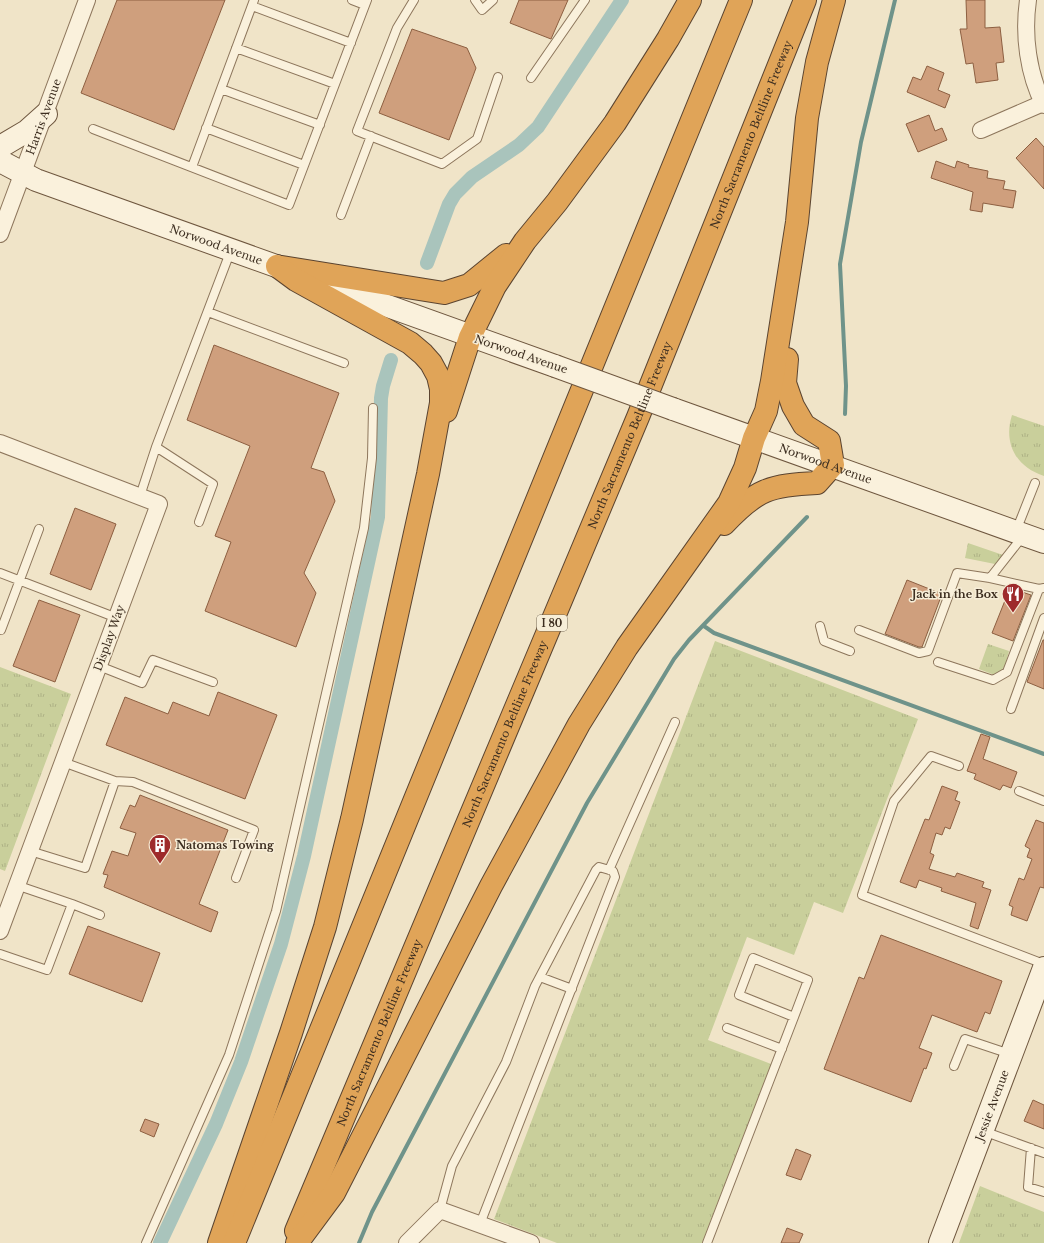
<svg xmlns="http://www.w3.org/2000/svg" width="1044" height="1243" font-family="'Libre Baskerville',serif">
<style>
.grass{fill:url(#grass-tufts)}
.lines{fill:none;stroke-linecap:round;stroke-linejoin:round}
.stream{stroke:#6f938a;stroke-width:4}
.canal{stroke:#a9c4bc;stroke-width:14}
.building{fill:#cf9f7d;stroke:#8d5f41}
.lane-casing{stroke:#8d765c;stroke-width:10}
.street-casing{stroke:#8d765c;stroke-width:18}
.secondary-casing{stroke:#6f573f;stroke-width:24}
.highway-casing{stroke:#5b4430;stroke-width:24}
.lane{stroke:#faf1dc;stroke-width:8}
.street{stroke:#faf1dc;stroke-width:16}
.secondary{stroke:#faf1dc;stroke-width:22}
.highway{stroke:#e0a458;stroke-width:22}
.secondary-bridge-casing{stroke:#6f573f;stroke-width:24;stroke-linecap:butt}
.secondary-bridge{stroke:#faf1dc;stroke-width:22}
.labels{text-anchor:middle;stroke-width:3;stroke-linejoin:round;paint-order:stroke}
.shield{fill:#f7eed8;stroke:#756857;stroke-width:1}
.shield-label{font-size:10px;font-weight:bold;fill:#3d2e20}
.street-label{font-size:11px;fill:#3d2e20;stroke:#f7eed8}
.poi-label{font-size:11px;font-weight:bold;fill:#3d2e20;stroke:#f7eed8;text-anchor:end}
</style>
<defs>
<pattern id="grass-tufts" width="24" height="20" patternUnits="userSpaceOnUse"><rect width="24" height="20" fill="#c9cf9b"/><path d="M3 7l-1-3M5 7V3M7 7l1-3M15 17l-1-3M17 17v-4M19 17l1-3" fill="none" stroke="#aeb285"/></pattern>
</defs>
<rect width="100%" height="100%" fill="#f0e4c8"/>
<path class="grass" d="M 1012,415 L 1044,426 L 1044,476 C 1016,467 1003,443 1012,415 Z
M 968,543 L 1003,555 L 995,564 L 965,558 Z
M 715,641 L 918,719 L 843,913 L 814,902 L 794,955 L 747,937 L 708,1040 L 771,1064 L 702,1243 L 557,1243 L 494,1219 Z
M 988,644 L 1009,651 L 1005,666 L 999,674 L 992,674 L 979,669 Z
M 0,667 L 71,694 L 5,871 L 0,869 Z
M 980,1186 L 1044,1212 L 1044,1243 L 959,1243 Z"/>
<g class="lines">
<path class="stream" d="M 845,414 L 846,386 L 840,264 L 861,142 L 895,0
M 704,626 L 714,633 L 1044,754
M 359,1243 L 372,1212 L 587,803 L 674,659 L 689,640 L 807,517"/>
<path class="canal" d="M 427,263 L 449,204 L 455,194 L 472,177 L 519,145 L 538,127 L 622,0
M 160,1243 L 216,1124 L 241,1062 L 281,944 L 304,856 L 378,517 L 381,398 L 383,386 L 391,360"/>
</g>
<path class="building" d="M 117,0 L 225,0 L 174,130 L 81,93 Z
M 519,0 L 568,0 L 551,39 L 510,23 Z
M 966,0 L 985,0 L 985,28 L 1000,27 L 1004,62 L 996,63 L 998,80 L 976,83 L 973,63 L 966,64 L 960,29 L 967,29 Z
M 412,29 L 467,48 L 476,68 L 449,140 L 379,113 Z
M 927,66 L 944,73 L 938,90 L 950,95 L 945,108 L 907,92 L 913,77 L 921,80 Z
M 929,115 L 935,131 L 942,128 L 947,140 L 918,152 L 906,124 Z
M 1036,138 L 1044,147 L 1044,189 L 1016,158 Z
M 936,161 L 955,168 L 957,161 L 969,165 L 968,167 L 988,171 L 987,178 L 1005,181 L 1003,189 L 1016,191 L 1013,208 L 983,203 L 982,212 L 970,210 L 973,192 L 931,178 Z
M 214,345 L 339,393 L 311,468 L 324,472 L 335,501 L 304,573 L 316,593 L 296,647 L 205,611 L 231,542 L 215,536 L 250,446 L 187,420 Z
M 75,508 L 116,524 L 91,590 L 50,574 Z
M 907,580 L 942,594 L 922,647 L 919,647 L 885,634 Z
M 1010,588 L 1031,595 L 1013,641 L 992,633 Z
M 39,600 L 80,615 L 55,682 L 13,666 Z
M 1043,640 L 1044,640 L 1044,689 L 1027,682 Z
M 218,692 L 277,715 L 245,799 L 106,745 L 125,697 L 168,714 L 173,702 L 209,716 Z
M 981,734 L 990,737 L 983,759 L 1017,772 L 1011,788 L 1003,785 L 1000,790 L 974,779 L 976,774 L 967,771 Z
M 942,786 L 958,792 L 955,800 L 960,802 L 950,829 L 945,827 L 942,835 L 936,833 L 930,853 L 934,855 L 929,869 L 955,877 L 957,873 L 984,882 L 982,887 L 991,890 L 978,929 L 970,926 L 976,903 L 941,891 L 942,888 L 919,880 L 916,888 L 900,882 L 925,819 L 929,820 Z
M 140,795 L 228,830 L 199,904 L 218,912 L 211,932 L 104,887 L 108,875 L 103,874 L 112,851 L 128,856 L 136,833 L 120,828 L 130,805 L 135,807 Z
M 1036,820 L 1044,823 L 1044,888 L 1040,887 L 1027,921 L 1011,915 L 1013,907 L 1009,905 L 1019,878 L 1024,880 L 1032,859 L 1027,857 L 1030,849 L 1025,846 Z
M 88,926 L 160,953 L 142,1002 L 69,974 Z
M 881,935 L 1002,981 L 990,1014 L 985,1012 L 977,1032 L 932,1015 L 919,1048 L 932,1053 L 926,1069 L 924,1068 L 911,1102 L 824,1069 L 859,977 L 864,979 Z
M 1033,1100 L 1044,1105 L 1044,1129 L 1024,1121 Z
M 145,1119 L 159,1124 L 154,1137 L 140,1131 Z
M 796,1149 L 811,1155 L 801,1180 L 786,1175 Z
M 787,1228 L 803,1234 L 799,1243 L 781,1243 Z"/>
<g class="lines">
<g class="lane-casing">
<path id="lane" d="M 352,0 L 365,5
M 414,0 L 397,28 L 357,131 L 442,164 L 477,139 L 498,77
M 475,0 L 482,10 L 493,0
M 252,6 L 351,43
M 236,48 L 335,84
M 531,78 L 585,0
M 221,89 L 320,125
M 206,128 L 304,165
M 93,129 L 289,205 L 367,0
M 192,167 L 254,0
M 341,215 L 371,136
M 208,312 L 344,363
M 140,496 L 156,447
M 199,522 L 213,484 L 156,447 L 231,250
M 1016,531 L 1035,483
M 0,573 L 117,618
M 990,578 L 1023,536
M 820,626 L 824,641 L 850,651
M 1,630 L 39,529
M 859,630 L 919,653 L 928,651 L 957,573 L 990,578 L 1039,589 L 1044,588
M 938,662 L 993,680 L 1007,672 L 1039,589
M 99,666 L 142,683 L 153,660 L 213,682
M 1011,709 L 1044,618
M 63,762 L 115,781 L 133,782 L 254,830 L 236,878
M 959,766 L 931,756 L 894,801 L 862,895 L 1044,964
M 1019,791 L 1044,801
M 30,851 L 85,868 L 115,781
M 609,870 L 675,722
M 72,904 L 100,915
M 0,954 L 47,970 L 72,904 L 16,885
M 540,977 L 572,989
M 727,1028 L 782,1049
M 954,1066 L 965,1039 L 1010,1054
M 983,1131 L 1044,1153
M 1031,1148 L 1028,1187 L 1044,1192
M 440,1210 L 452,1166 L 506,1062 L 535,986 L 596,870 L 599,867 L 613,871 L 615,877 L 480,1224
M 146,1243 L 229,1055 L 276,911 L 364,528 L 372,458 L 373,408
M 707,1243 L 794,1017 L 808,980 L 753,958 L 739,995 L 794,1017"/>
</g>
<g class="street-casing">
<g id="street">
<path d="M 1028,0 C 1023,35 1028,74 1044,105"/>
<path d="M 981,130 L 1043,103"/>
<path id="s1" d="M 0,234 L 87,0"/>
<path d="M 0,443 L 159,504 L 0,931"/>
<path d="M 407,1243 L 440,1210 L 531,1243"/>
</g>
</g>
<g class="secondary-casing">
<g id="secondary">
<path d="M 0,147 L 27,131 L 46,114"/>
<path id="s2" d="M 0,161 L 36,180 L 555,366"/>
<path id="s3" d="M 673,409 L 1044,542"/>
<path id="s4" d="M 940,1243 L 1044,968"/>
</g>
</g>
<g class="highway-casing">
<g id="highway">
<path d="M 282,267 L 444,293 L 469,285 L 506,255"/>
<path d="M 446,411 L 470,337 L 495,286 L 525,241 L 557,202 L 615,123 L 668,39 L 690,0"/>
<path d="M 724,524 C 757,489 770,485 817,483 L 833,465 L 829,441 L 804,425 L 793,406 L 785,383 L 787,359"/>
<path id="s5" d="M 296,1231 L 638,417 L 805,0"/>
<path d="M 219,1243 L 291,1033 L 325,927 L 352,819 L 428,474 L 441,403 L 441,389 L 438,376 L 431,363 L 423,354 L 410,343 L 296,280 L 277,266"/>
<path d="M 234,1243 L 741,0"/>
<path d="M 297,1243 L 334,1193 L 491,886 L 579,724 L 627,647 L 729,503 L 745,468 L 754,438 L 766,411 L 772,381 L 797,222 L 807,118 L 817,62 L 834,0"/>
</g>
</g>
<use href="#lane" class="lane"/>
<use href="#street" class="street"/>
<use href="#secondary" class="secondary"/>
<use href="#highway" class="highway"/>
<g class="secondary-bridge-casing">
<path id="secondary-bridge" d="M 555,366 L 673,409"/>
</g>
<use href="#secondary-bridge" class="secondary-bridge"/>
</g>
<defs>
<g id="restaurant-pin" transform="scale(1.15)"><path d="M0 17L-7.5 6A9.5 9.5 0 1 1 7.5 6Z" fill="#9e2a2b" stroke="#f7eed8"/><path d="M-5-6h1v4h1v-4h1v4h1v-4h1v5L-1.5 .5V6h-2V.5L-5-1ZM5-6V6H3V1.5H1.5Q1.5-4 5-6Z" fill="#fff"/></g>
<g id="building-pin" transform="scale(1.15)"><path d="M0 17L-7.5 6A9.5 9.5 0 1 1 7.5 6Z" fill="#9e2a2b" stroke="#f7eed8"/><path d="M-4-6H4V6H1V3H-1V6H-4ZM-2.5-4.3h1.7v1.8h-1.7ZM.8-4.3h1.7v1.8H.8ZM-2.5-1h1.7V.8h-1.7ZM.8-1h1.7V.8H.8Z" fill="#fff"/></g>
</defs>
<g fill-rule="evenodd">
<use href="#restaurant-pin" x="1013" y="594"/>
<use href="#building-pin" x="160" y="845"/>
</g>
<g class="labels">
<rect class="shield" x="537" y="615" width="30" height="16" rx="3"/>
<g class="shield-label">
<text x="552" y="627">I 80</text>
</g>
<g class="street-label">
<text dy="4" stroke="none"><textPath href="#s1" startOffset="125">Harris Avenue</textPath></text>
<text dy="4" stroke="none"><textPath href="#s5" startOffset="1187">North Sacramento Beltline Freeway</textPath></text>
<text dy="4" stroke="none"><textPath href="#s2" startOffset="232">Norwood Avenue</textPath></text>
<text transform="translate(521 354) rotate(19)" y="4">Norwood Avenue</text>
<text dy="4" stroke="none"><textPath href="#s5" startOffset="863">North Sacramento Beltline Freeway</textPath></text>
<text dy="4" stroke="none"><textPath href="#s3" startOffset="162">Norwood Avenue</textPath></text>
<text transform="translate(109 638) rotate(-70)" y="4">Display Way</text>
<text dy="4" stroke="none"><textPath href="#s5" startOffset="539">North Sacramento Beltline Freeway</textPath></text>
<text dy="4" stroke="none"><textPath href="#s5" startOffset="215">North Sacramento Beltline Freeway</textPath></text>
<text dy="4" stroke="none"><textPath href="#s4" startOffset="147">Jessie Avenue</textPath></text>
</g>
<g class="poi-label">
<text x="998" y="598">Jack in the Box</text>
<text x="176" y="849" text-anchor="start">Natomas Towing</text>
</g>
</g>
</svg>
